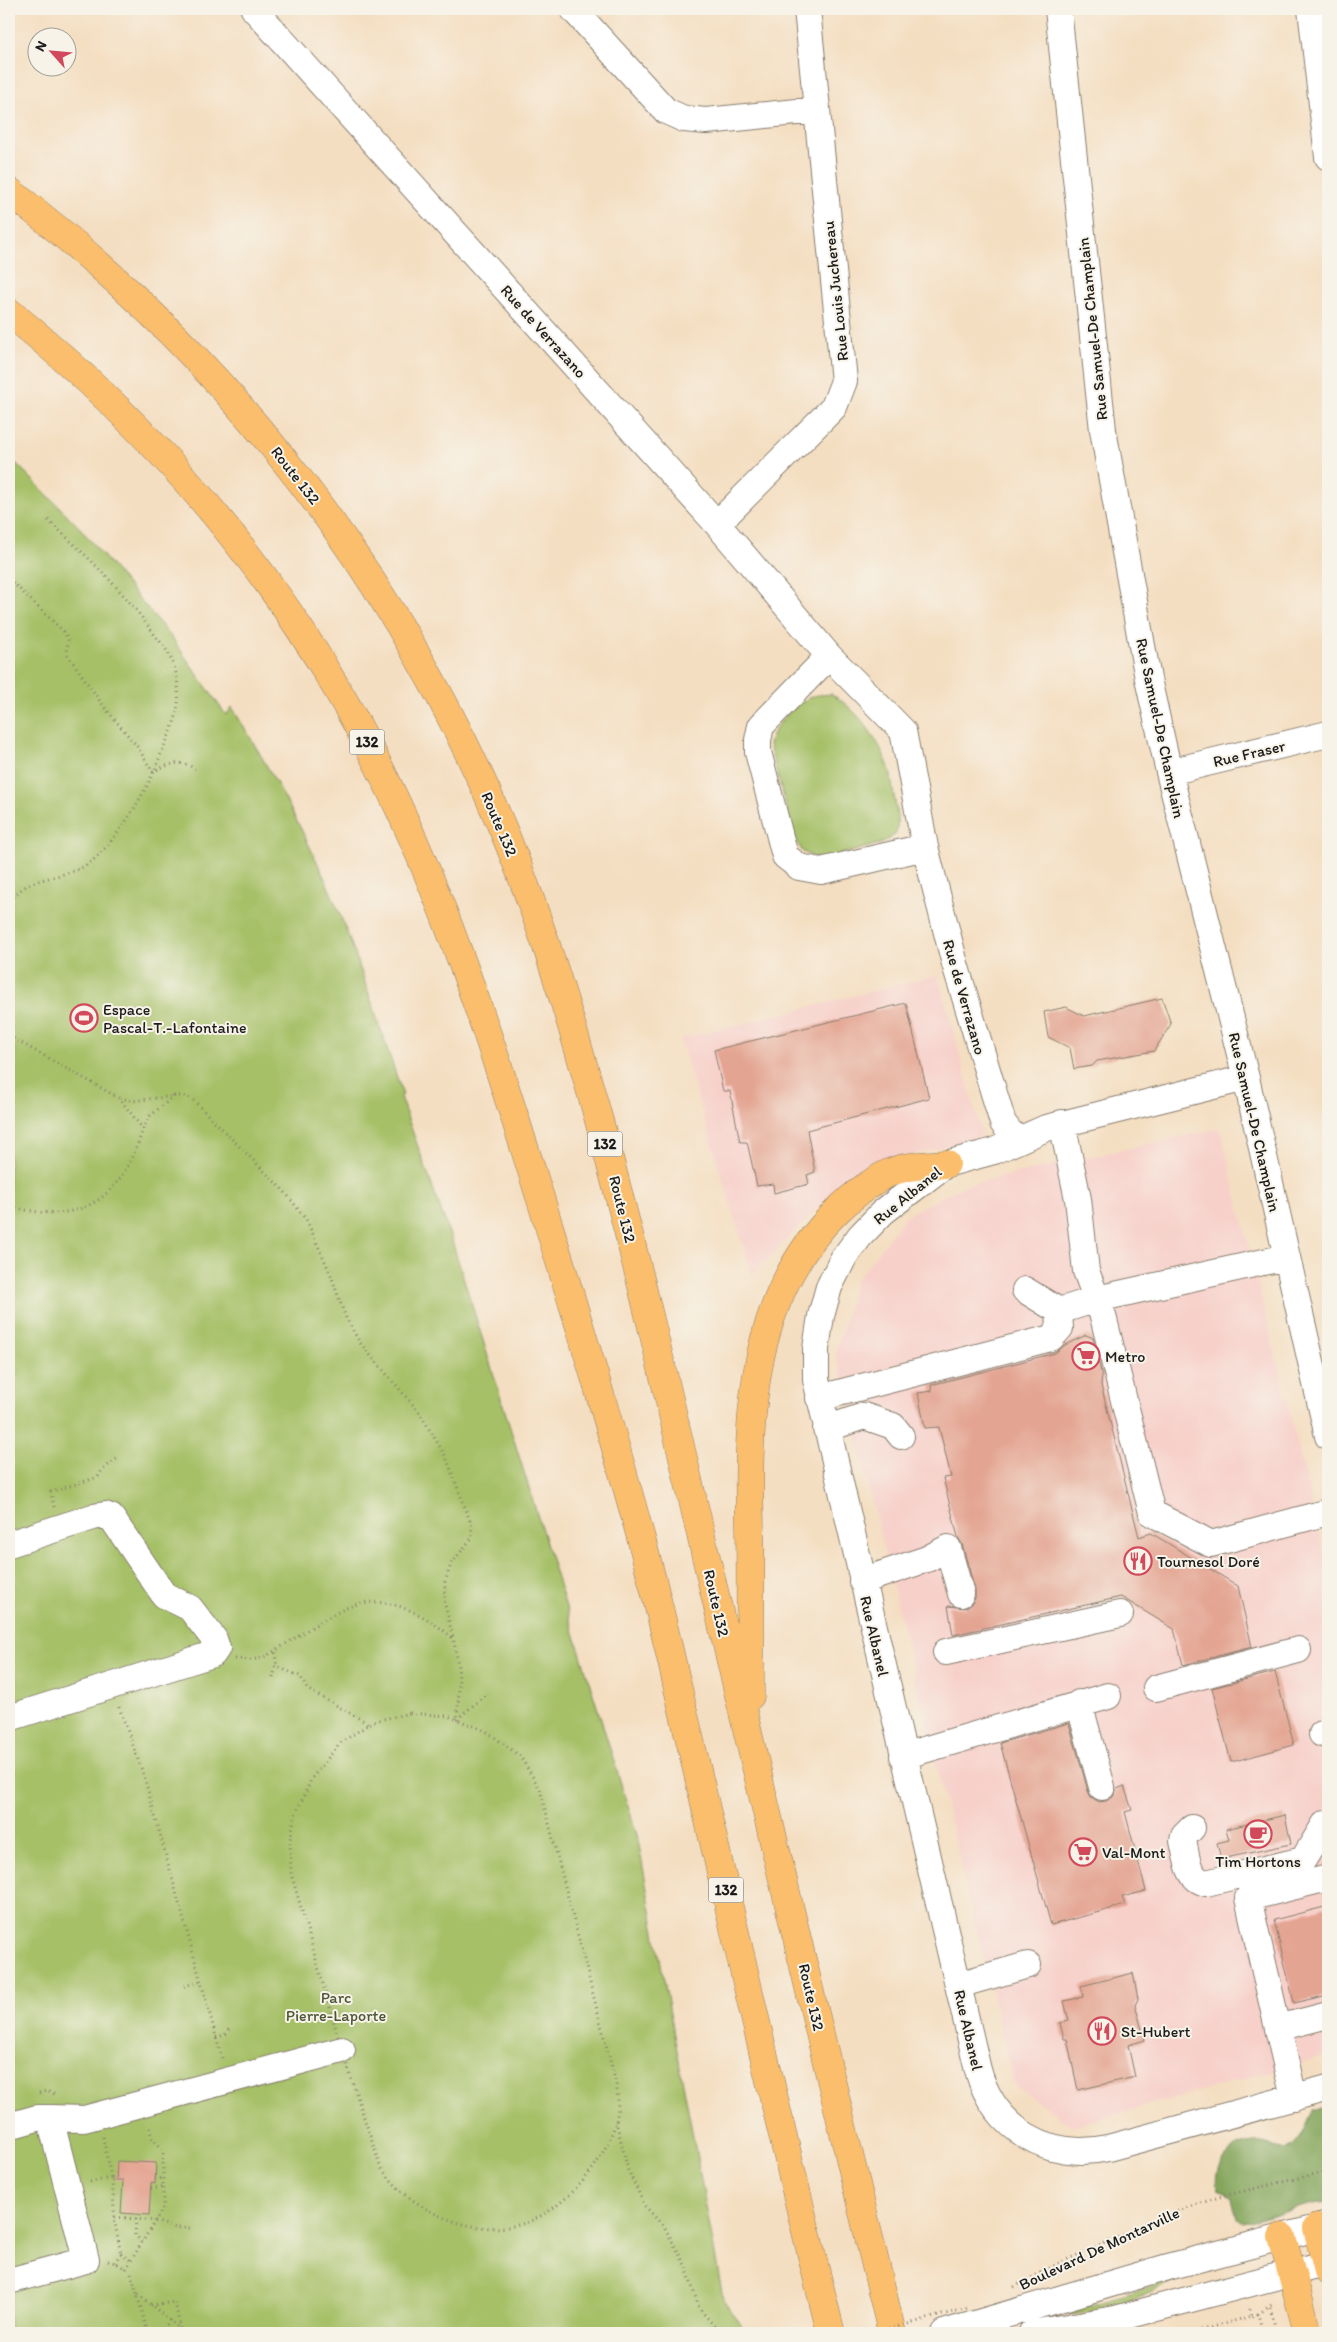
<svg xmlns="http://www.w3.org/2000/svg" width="1337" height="2342" font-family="Itim,sans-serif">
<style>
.built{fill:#f7d0ca}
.green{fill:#a5c066;stroke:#606e41}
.forest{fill:#84a65b;stroke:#50613c}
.building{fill:#e4a492}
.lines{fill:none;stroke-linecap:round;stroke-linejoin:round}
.minor-casing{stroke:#887d6e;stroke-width:28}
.highway-casing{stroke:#887d6e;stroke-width:29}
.path{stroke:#887d6e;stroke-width:3;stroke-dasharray:1 4;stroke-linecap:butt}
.minor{stroke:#fff;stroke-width:26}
.highway{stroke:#fabe6d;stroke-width:28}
.path-bridge{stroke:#887d6e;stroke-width:3;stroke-dasharray:1 4;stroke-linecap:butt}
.labels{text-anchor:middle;stroke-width:4;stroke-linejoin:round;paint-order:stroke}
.shield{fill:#f7f3e8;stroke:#5e5c59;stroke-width:1}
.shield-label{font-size:15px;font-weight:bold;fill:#1c1c1c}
.street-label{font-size:16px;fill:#1c1c1c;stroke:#f7f3e8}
.poi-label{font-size:16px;fill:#1c1c1c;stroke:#f7f3e8;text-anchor:start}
.park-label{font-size:16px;fill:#4c5536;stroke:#f7f3e8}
</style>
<rect width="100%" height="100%" fill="#f7f3e8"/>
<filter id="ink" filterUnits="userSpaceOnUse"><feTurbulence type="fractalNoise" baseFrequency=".02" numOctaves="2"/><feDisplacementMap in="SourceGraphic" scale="10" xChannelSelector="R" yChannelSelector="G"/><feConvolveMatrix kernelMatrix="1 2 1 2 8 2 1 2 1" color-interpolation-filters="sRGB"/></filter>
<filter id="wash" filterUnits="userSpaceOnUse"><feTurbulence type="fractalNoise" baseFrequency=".0096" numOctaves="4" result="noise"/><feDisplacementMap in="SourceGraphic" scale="20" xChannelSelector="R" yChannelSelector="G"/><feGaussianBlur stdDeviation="1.12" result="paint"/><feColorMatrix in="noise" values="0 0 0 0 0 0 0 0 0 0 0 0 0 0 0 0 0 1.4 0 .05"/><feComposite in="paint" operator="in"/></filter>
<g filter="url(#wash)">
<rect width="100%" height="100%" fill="#f4dec1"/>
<path class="built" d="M 938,975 L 982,1136 L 854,1171 L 752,1275 L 680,1039 Z
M 1220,1128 L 1328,1569 L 1328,2056 L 1073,2126 L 1014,2085 L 836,1353 L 855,1282 L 907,1215 L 966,1185 Z"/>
<path class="green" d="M 9,456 L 80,528 L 172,638 L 226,715 L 232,707 C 272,773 310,840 339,912 C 363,972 382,1035 403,1095 L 400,1097 L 452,1241 L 637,1835 L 723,2298 L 746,2333 L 9,2333 Z
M 831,694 C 856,708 878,738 888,765 C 892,775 892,786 894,796 C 896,809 899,821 896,834 L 883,843 L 820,860 L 803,852 L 796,841 L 769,745 C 773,725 793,706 811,697 C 817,694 825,695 831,694 Z
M 1173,2280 L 1174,2282 L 1105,2310 L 1070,2315 L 1069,2311 Z"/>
<path class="forest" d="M 1328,2106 L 1328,2202 C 1298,2204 1271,2220 1242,2223 L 1237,2219 L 1232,2198 L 1218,2188 C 1213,2161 1234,2141 1261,2143 C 1270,2143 1278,2151 1287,2148 C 1302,2143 1306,2123 1313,2111 Z"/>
<g id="blocks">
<path class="building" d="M 1162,998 L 1171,1024 L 1154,1051 L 1097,1061 L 1092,1066 L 1074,1069 L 1070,1048 L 1048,1037 L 1044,1012 L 1066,1007 L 1084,1016 Z
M 906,1003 L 929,1098 L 807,1130 L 815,1172 L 807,1175 L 809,1184 L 774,1193 L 773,1184 L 757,1186 L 747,1142 L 740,1142 L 730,1091 L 723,1091 L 714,1050 Z
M 1086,1335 L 1093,1338 L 1102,1376 L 1101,1385 L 1139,1537 L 1151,1533 L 1238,1586 L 1252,1647 L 1183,1665 L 1174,1629 L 1121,1597 L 953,1635 L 948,1606 L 966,1608 L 971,1605 L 975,1598 L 975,1590 L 962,1544 L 958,1537 L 943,1478 L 951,1477 L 939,1427 L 925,1428 L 918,1393 L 932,1391 L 931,1385 L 1055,1353 L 1065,1345 Z
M 1275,1672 L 1294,1745 L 1231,1762 L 1212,1688 Z
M 1069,1723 L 1088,1791 L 1091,1797 L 1099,1802 L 1106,1801 L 1113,1797 L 1117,1789 L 1124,1786 L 1132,1810 L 1125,1812 L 1146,1891 L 1122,1897 L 1125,1905 L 1051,1925 L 1000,1743 Z
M 1285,1815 L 1291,1844 L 1221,1859 L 1217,1843 L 1229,1840 L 1226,1829 Z
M 1328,1906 L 1328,1995 L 1294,2003 L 1274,1920 Z
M 1133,1973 L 1138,1999 L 1135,2005 L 1145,2040 L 1128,2045 L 1135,2077 L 1078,2090 L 1067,2039 L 1064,2039 L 1060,2023 L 1069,2021 L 1064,2001 L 1083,1997 L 1081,1986 Z
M 117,2161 L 156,2163 L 155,2184 L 151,2183 L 149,2215 L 121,2213 L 123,2180 L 116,2180 Z"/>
</g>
</g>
<g filter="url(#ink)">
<use href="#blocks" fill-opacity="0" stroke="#887d6e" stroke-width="1"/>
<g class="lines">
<g class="minor-casing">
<path id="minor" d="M 254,9 L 717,524 L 829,656 L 903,731 L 925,847 L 955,964 L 1003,1123 L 1017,1141
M 573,9 L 666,111 L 684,119 L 706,121 L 817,110
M 1058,9 L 1103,430 L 1148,679 L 1169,772 L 1246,1078 L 1328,1436
M 1311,9 L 1328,157
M 717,524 L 834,407 L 844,381 L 807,9
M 829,656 L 761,726 L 758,740 L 758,752 L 785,856 L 799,867 L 821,871 L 925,847
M 1169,772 L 1328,734
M 1246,1078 L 1046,1128 L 994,1151 L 946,1164 L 883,1212 L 860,1236 L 843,1259 L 829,1287 L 821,1316 L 816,1349 L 816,1380 L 978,2070 C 994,2129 1049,2161 1108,2148 L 1328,2088
M 1062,1123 L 1078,1199 L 1086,1271 L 1103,1316 L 1152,1513 L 1211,1544 L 1328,1512
M 1025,1290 L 1059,1311 L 1097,1299 L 1286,1257
M 819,1398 L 1051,1338 L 1060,1328 L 1059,1311
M 826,1429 L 864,1416 L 893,1426 L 901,1436
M 9,1544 L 93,1517 L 105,1515 L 111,1517 L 164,1595 L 190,1608 L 214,1639 L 217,1648 L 213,1654 L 9,1718
M 862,1581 L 927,1559 L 948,1548 L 961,1594
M 946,1652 L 1120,1614
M 1156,1688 L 1298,1650
M 1079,1703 L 1102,1787
M 1322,1734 L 1328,1733
M 903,1756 L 1108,1696
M 1192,1828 L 1184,1836 L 1183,1841 C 1187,1857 1187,1879 1206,1883 L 1303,1860 L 1325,1824 L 1328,1824
M 958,1985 L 1028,1965
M 1278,2028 L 1328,2015
M 1294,2098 L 1248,1898 L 1328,1878
M 50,2118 L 84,2119 L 342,2050
M 9,2126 L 37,2118 L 50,2118 L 86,2260 L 9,2281
M 944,2333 L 1168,2267 L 1328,2225
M 1032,2333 L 1115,2319 L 1328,2263"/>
</g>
<g class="highway-casing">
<path id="highway" d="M 9,191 C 228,358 400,580 505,834 C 543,926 571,1021 598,1117 C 638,1263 672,1410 706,1557 C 767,1816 830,2074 892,2333
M 9,312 C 140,418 252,543 337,689 C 430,847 485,1023 540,1197 C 578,1321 617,1446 650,1572 C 666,1633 679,1695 694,1757 C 739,1949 783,2142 831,2333
M 750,1696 C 750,1640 751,1583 750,1527 C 747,1413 751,1294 838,1210 C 856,1193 880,1173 904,1168 C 918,1165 932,1165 946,1164
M 1317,2228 L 1328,2271
M 1282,2237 L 1308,2333"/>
</g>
<path class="path" d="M 9,579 L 64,632 L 68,640 L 67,654 L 105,708 L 136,745 L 153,772 C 168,764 180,759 195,769
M 9,906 C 22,872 67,882 92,861 C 117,840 145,794 157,764 C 163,747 174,728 177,711 C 180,695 178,673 171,659 C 168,650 160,642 154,634 C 124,591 87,556 48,520
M 9,1036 L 119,1098 L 143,1129 C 121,1199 83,1227 9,1206
M 174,1096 L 184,1096 L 193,1100 L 285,1192 L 307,1221 L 331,1275 L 345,1316 L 360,1343 L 419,1412 L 446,1457 L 472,1526 L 471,1539 L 451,1564 L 445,1582 L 444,1601 L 453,1638
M 120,1098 L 132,1101 L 174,1096 L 150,1116 L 143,1129
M 54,1507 L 51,1492 L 98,1477 L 102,1470 L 119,1457
M 235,1659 L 252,1660 L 264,1657 C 288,1644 339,1606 362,1603 C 397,1598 427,1617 453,1638 C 460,1665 460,1691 457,1719
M 275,1666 L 300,1676 L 307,1689 L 369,1724
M 273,1678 L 277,1660 L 275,1651
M 119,1707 L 144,1776 L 222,2058
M 410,1713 L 448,1716 L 486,1731 L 520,1756 L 540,1789 L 616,2083 C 618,2096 619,2109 616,2121 C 605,2163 564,2211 522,2224 C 470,2239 408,2209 380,2166 L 342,2050 L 291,1873 L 290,1840 L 295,1815 L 312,1778 L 340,1743 L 374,1721 Z
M 457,1719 L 488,1693
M 184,1986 L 202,1981
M 328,2002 L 345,1999
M 216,2037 L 225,2035 L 231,2026
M 39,2093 L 47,2091 L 54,2094
M 616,2121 L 628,2170 L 645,2206 L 665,2228 L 686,2267 L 699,2308 L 720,2333
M 103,2137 L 111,2178
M 112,2178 L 117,2176
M 155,2179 L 164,2178
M 90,2182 L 112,2178 L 115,2223 L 121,2254
M 151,2188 L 164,2188
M 115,2217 L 155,2221 L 176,2228 L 191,2228
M 136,2219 L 135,2235 L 142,2242
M 108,2261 L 116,2263 L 126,2269 L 163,2208 L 163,2150 L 152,2138 L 149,2125
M 116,2263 L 121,2254 L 131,2261
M 131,2273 L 148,2333
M 1014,2287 L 1059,2263 L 1188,2207 L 1219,2197 L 1328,2171
M 138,2294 L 180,2329 L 182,2333
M 151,2305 L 175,2302 L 180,2328
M 1270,2308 L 1276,2330 L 1274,2333
M 1258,2314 L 1273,2304
M 1252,2316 L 1258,2314 L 1263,2333
M 161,2333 L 170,2320
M 1191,2333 L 1252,2316 L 1249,2306"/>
<use href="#minor" class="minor"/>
<use href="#highway" class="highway"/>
<path class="path-bridge" d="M 874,2333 L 968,2308"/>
</g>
</g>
<defs>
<g id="stadium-ring" transform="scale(1.4375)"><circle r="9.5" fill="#f7f3e8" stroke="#d1495b" stroke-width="1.5"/><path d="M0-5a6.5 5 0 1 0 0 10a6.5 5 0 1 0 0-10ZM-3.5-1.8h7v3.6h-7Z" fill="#d1495b"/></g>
<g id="supermarket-ring" transform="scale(1.4375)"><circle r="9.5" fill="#f7f3e8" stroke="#d1495b" stroke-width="1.5"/><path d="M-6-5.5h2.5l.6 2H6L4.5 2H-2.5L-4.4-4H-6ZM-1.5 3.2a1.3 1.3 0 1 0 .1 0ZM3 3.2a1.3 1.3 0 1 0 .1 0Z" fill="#d1495b"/></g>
<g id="restaurant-ring" transform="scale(1.4375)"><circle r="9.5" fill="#f7f3e8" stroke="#d1495b" stroke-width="1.5"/><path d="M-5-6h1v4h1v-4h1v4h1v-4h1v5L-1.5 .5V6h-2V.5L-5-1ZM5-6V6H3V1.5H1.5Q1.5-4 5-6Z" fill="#d1495b"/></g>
<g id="cafe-ring" transform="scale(1.4375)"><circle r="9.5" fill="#f7f3e8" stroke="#d1495b" stroke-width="1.5"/><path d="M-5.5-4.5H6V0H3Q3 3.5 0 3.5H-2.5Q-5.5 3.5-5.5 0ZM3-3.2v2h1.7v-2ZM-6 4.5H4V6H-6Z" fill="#d1495b"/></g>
</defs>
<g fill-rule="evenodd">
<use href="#stadium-ring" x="84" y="1018"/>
<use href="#supermarket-ring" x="1086" y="1356"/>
<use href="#restaurant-ring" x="1138" y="1561"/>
<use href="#cafe-ring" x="1258" y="1834"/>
<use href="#supermarket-ring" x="1083" y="1852"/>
<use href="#restaurant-ring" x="1102" y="2031"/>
</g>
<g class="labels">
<g class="shield">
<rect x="349.5" y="729.5" width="35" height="25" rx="4"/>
<rect x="587.5" y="1131.5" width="35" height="25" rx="4"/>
<rect x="708.5" y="1877.5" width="35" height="25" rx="4"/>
</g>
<g class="shield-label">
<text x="367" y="747">132</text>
<text x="605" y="1149">132</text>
<text x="726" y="1895">132</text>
</g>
<g class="street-label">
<text transform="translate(835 291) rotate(-96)" y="6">Rue Louis Juchereau</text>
<text transform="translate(1092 329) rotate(-96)" y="6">Rue Samuel-De Champlain</text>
<text transform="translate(544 331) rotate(48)" y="6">Rue de Verrazano</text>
<text transform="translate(296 475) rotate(52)" y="6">Route 132</text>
<text transform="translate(1161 728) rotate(78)" y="6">Rue Samuel-De Champlain</text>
<text transform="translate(1249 753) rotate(-13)" y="6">Rue Fraser</text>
<text transform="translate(500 824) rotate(67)" y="6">Route 132</text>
<text transform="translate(965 997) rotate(74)" y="6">Rue de Verrazano</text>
<text transform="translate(1255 1122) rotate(77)" y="6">Rue Samuel-De Champlain</text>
<text transform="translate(907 1195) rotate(-39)" y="6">Rue Albanel</text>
<text transform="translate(623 1209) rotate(76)" y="6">Route 132</text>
<text transform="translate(717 1603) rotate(77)" y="6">Route 132</text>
<text transform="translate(875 1636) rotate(77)" y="6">Rue Albanel</text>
<text transform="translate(812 1997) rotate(77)" y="6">Route 132</text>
<text transform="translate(969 2030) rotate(77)" y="6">Rue Albanel</text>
<text transform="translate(1099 2248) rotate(-25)" y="6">Boulevard De Montarville</text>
</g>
<g class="poi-label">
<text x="103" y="1015">Espace<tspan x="103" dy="18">Pascal-T.-Lafontaine</tspan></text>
<text x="1105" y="1362">Metro</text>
<text x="1157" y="1567">Tournesol Doré</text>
<text x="1102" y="1858">Val-Mont</text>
<text x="1258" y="1867" text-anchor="middle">Tim Hortons</text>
<text x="1121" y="2037">St-Hubert</text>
</g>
<g class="park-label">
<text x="336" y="2003">Parc<tspan x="336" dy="18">Pierre-Laporte</tspan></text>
</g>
</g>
<rect width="1337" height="2342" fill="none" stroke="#f7f3e8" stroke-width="30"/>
<g transform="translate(52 52) rotate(297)"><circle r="24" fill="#f7f3e8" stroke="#9f9d96"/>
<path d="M0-4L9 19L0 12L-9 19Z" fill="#d1495b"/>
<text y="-8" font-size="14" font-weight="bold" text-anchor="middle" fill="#1c1c1c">N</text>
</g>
</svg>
